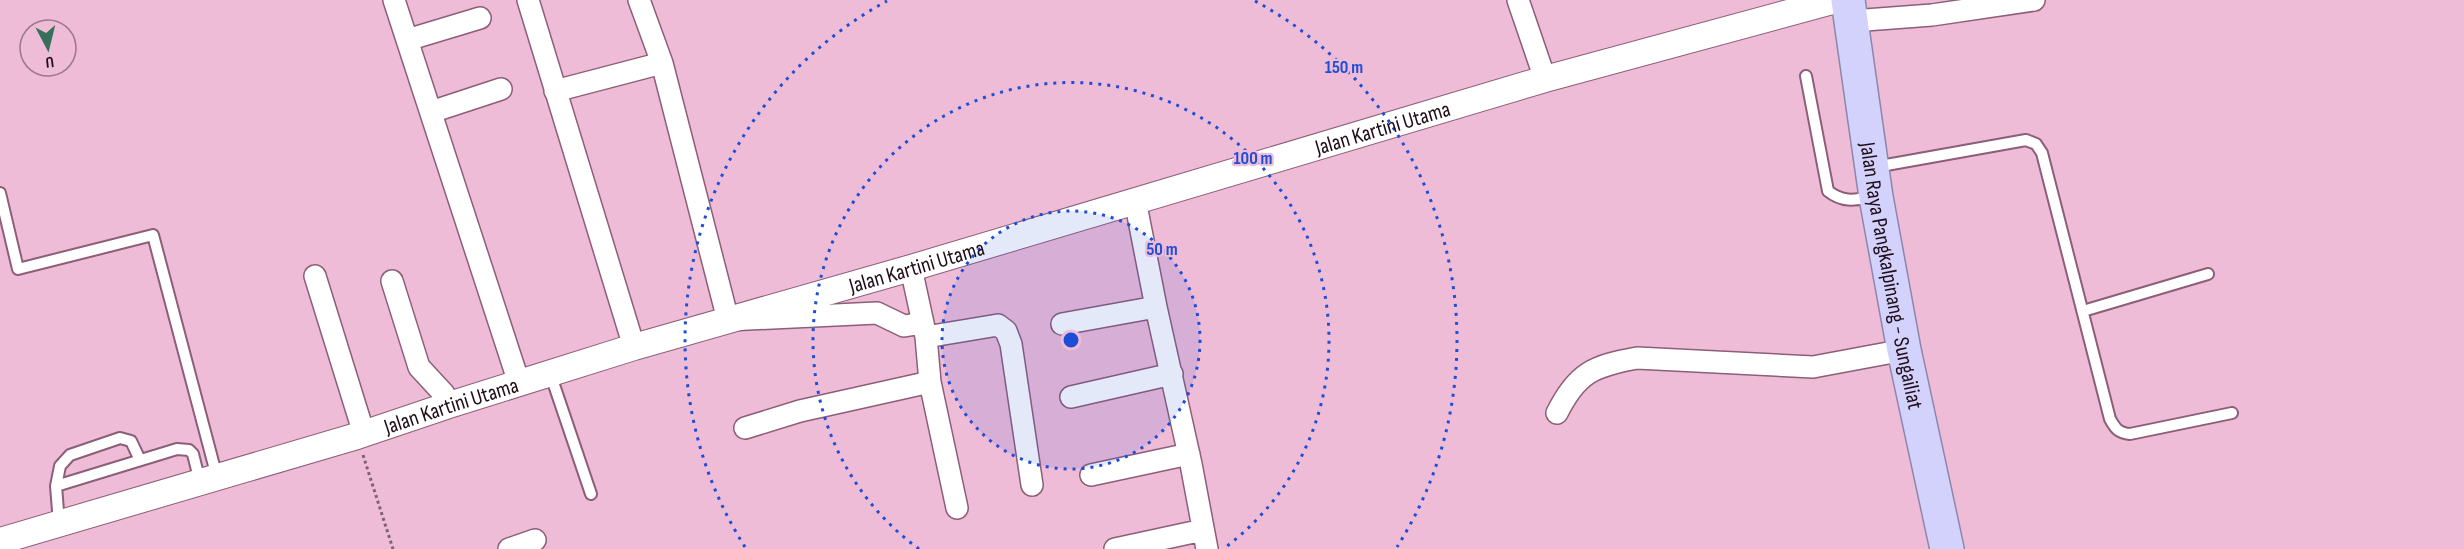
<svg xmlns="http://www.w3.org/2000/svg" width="2464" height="549" font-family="'Sofia Sans Condensed',sans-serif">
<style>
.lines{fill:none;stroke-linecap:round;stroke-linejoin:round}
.service-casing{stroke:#8c5e77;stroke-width:14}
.minor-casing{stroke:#8c5e77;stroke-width:24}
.tertiary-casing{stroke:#8c5e77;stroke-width:28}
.trunk-casing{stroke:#8d86ab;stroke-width:36}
.path{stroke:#826072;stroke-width:3;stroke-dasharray:3 3;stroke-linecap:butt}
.service{stroke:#fff;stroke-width:10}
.minor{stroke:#fff;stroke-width:21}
.tertiary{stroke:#fff;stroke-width:26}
.trunk{stroke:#d3d2fc;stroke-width:33}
.ring{fill:none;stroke:#1d4ed8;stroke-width:3;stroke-dasharray:3 6}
.labels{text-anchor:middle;stroke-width:4.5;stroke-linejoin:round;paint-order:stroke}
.street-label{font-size:22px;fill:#1f0d17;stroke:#efbcd7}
.centre{fill:#1d4ed8;stroke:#efbcd7;stroke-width:3}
.ring-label{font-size:18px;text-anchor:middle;font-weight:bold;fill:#1d4ed8;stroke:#efbcd7;stroke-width:4.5;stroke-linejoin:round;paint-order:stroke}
</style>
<rect width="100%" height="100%" fill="#efbcd7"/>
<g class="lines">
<g class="service-casing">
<path id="service" d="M 1806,76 L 1828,191 C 1843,203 1855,200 1873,197
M 1875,167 L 2026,140 L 2036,144 L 2042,153 L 2110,419 C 2115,428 2118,433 2130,434 L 2232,413
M 0,193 L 18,269 L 153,235 L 217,477
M 2083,311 L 2208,274
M 550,373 L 591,494
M 56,486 L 60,466 L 70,455 L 120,438 L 131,441 L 140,460
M 59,523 L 56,486 L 177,449 L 189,450 L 193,454 L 200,482"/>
</g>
<g class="minor-casing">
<path id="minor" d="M 394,0 L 519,383
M 528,0 L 634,347
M 639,0 L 662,63 L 728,320 L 877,313 L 904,326 L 923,323
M 1518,0 L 1545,79
M 1852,21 L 1932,15 L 2034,0
M 407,40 L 480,18
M 555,91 L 662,63
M 431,112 L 501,89
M 1135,200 L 1156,307 L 1191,464 L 1207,549
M 911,268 L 926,337 L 998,325 L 1006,331 L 1011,344 L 1032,485
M 315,276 L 364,434
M 392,281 L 419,367 L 444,394 L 449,405
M 1062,324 L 1156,307
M 926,337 L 930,382 L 957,508
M 1071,397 L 1172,374
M 1557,413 C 1577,373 1593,366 1637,358 L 1813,367 L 1904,350
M 745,428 L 800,411 L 930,382
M 1091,475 L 1189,454
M 509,549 L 535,540
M 1115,549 L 1203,530"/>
</g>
<g class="tertiary-casing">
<g id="tertiary">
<path id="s1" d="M 0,541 L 357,436 L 449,405 L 634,347 L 911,268 L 1545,79 L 1836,0"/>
</g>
</g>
<g class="trunk-casing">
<g id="trunk">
<path id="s2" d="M 1848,0 L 1876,197 L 1904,350 L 1947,549"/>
</g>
</g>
<path class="path" d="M 363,455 L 393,549"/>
<use href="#service" class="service"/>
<use href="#minor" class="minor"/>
<use href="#tertiary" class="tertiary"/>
<use href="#trunk" class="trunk"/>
</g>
<circle cx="1071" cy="340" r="129" fill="#1d4ed8" fill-opacity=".12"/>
<g class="ring">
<circle cx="1071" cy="340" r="129"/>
<path d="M919 549A258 258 0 1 1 1223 549"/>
<path d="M745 547A386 386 0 0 1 887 1M1255 1A386 386 0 0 1 1397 547"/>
</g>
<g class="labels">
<g class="street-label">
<text dy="8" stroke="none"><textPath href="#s1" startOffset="1443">Jalan Kartini Utama</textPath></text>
<text dy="8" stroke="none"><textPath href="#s1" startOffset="957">Jalan Kartini Utama</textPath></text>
<text dy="8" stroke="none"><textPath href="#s2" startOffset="279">Jalan Raya Pangkalpinang - Sungailiat</textPath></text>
<text dy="8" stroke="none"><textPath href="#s1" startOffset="471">Jalan Kartini Utama</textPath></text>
</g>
</g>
<circle cx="1071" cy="340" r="9" class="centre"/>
<g class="ring-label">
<text x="1344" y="73">150 m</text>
<text x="1253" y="164">100 m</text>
<text x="1162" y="255">50 m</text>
</g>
<g transform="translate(48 48) rotate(173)"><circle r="28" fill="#efbcd7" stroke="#9c768a" stroke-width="1.5"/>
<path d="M0-4.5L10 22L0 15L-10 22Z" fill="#36705a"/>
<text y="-9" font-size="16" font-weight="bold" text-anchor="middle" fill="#1f0d17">U</text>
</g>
</svg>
